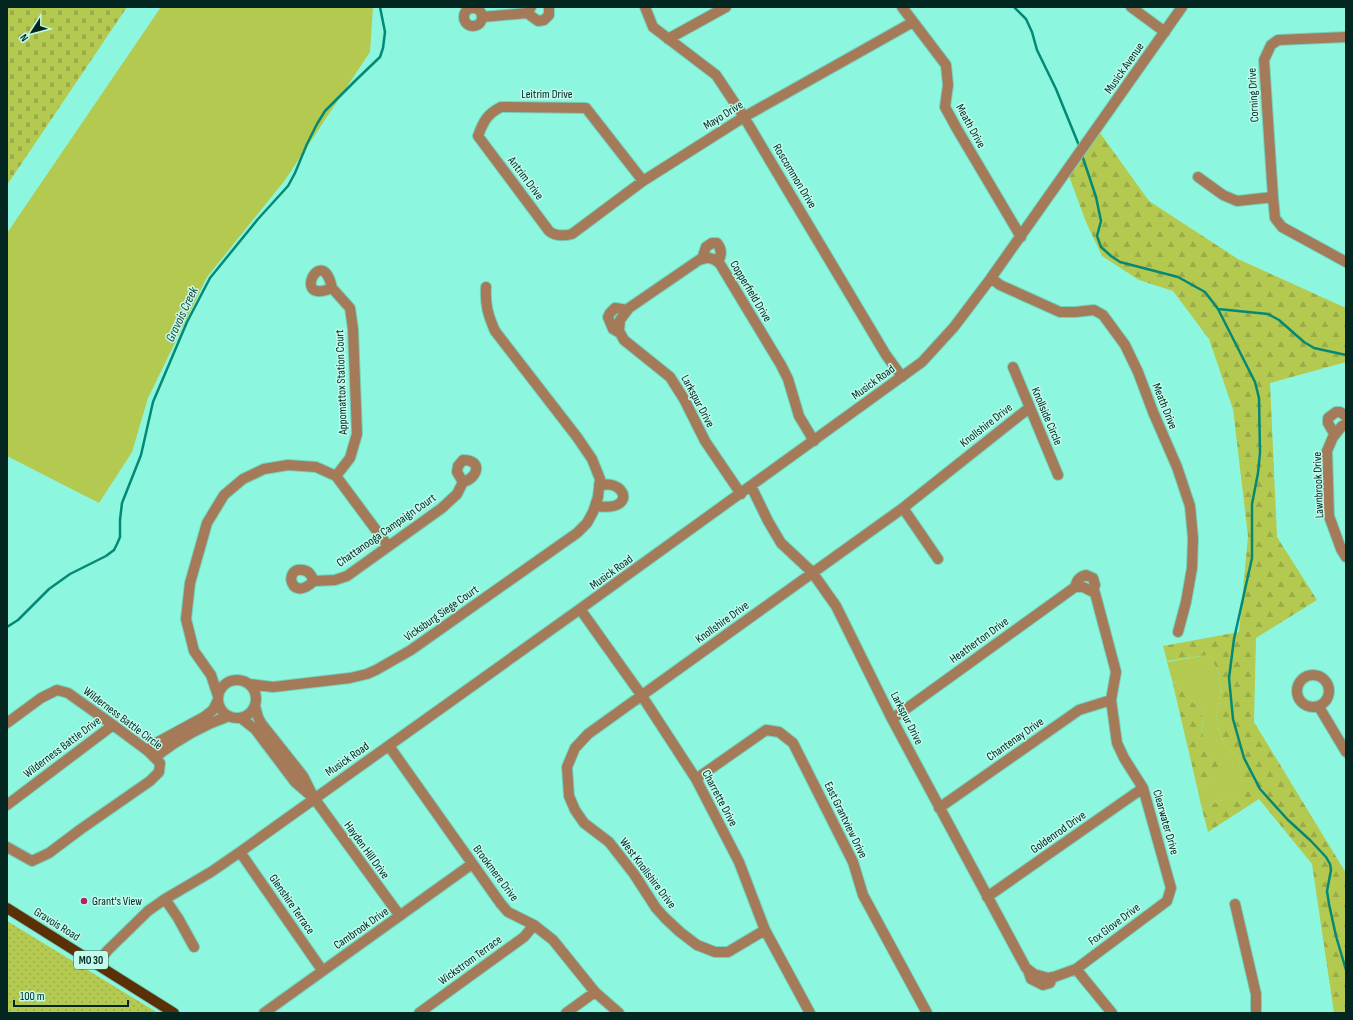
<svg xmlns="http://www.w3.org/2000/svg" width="1353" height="1020" font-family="'Sofia Sans Condensed',sans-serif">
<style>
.green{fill:#b4c94f}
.forest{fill:url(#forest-firs)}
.cemetery{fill:url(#cemetery-stones)}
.park{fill:url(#park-dots)}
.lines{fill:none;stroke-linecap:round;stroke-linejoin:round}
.stream{stroke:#048976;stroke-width:2.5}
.minor-casing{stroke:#74d1bd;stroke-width:12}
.major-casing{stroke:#74d1bd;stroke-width:12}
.minor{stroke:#a57a59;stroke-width:10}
.major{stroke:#5b3006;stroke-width:10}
.poi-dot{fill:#ad2363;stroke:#c0fbec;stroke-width:1.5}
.labels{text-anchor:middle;stroke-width:3;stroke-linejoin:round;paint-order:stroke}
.shield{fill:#c0fbec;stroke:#3c665d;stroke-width:1}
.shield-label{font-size:11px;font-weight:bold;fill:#032620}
.street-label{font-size:12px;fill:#032620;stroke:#c0fbec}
.poi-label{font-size:12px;fill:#032620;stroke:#c0fbec;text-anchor:start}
.water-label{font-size:13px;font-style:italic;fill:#27453e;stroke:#c0fbec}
</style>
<defs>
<pattern id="forest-firs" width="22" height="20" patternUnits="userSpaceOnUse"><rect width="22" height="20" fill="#b4c94f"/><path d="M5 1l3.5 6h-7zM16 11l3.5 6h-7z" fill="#99ac45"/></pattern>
<pattern id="cemetery-stones" width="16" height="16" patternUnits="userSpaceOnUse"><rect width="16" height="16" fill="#b4c94f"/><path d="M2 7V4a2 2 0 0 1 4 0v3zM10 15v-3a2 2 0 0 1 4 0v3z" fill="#99ac45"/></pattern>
<pattern id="park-dots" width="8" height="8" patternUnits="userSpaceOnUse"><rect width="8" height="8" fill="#b4c94f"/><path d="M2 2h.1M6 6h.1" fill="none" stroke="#99ac45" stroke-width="1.8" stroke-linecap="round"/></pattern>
</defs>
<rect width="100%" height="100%" fill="#8df6df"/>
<path class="green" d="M 161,7 L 373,7 L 370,52 L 285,180 L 207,277 L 148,398 L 132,452 L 99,503 L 7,456 L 7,233 Z
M 1208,655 L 1218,670 L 1221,688 L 1216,721 L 1224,745 L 1239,760 L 1246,808 L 1231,796 L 1202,809 L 1197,787 L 1212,780 L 1212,755 L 1198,746 L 1203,736 L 1202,712 L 1172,680 L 1167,662 Z"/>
<path class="forest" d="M 1100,133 L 1149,201 L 1238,259 L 1346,308 L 1346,362 L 1270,383 L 1277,537 L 1317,600 L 1256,638 L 1254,722 L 1346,873 L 1346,1013 L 1334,1013 L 1312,864 L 1259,799 L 1208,832 L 1202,809 L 1231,796 L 1245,807 L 1239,760 L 1224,745 L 1216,721 L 1221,688 L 1218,670 L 1208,655 L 1167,661 L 1163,646 L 1239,632 L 1248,536 L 1233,409 L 1209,339 L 1173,291 L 1139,280 L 1102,256 L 1086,222 L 1069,176 Z
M 1172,680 L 1202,712 L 1203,736 L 1199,746 L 1212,755 L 1219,768 L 1212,780 L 1197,787 Z"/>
<path class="cemetery" d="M 7,7 L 127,7 L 7,185 Z"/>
<path class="park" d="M 7,921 L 158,1013 L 7,1013 Z"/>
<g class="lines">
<path class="stream" d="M 1014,7 L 1026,19 L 1032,32 L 1037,50 L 1056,89 L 1080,148
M 1082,155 L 1096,197 L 1101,221 L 1097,236 L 1101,247 L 1111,256 L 1120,262 L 1178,277 L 1205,292 L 1218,309 L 1255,382 L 1259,398 L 1260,453 L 1258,473 L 1252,504 L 1252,558 L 1234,639 L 1229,678 L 1233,719 L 1244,758 L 1260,789 L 1288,820 L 1311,841 L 1326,857 L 1330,864 L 1331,870 L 1327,891 L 1329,904 L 1336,936 L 1346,970
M 1218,309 L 1268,314 L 1279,320 L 1304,342 L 1314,348 L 1346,355
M 7,627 L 18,620 L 49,589 L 70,574 L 106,556 L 114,550 L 117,544 L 120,537 L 120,520 L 122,503 L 141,455 L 153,402 L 187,322 L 210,278 L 258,219 L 288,186 L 295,173 L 307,144 L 317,124 L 325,111 L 356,80 L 380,57 L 383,48 L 385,32 L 380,7"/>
<g class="minor-casing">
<path id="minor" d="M 645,7 L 653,27 L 716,75 L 744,117 L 886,355 L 902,377
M 902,7 L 946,65 L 948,85 L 945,107 L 957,129 L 1021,237
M 1131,7 L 1165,32
M464 17a9 9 0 1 1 18 0a9 9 0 1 1-18 0Z
M 527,13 L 538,21 L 544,20 L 549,15 L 549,7
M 482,17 L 527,13 L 531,7
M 1346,37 L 1278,40 L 1271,45 L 1264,60 L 1273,197 L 1275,218 L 1282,227 L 1346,262
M 668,39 L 726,7
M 1198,177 L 1223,195 L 1237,201 L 1273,197
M 643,181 L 586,108 L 501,107 C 487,114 483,122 478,136 L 549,231 C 556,237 564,236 572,234 L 643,181 L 744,117 L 913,22
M 702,259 L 706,247 L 712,243 L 717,243 C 722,249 722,255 718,262
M 991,278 L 1000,285 L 1060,312 L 1075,312 L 1094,310 L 1103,315 L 1125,345 L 1138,372 L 1153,412 L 1177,467 L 1190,506 L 1193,538 L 1192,568 L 1186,602 L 1178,632
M 332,288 C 322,241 290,306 332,288 L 350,308 L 353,329 L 357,434 L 350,458 L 336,476
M 620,333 L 613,329 L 608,317 L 610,313 L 615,308 L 627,310
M 1013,367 L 1058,475
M 1346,424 L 1342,426 L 1333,437 L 1327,451 L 1329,516 L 1341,549 L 1346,557
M 1335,435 L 1328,423 L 1328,418 L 1336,412 L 1340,412 L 1346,416
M 751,486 L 768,521 L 781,543 L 812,572 L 836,606 L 892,719 L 1026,968 L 1034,974 L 1048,978 L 1054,977 L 1076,969 L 1167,901 L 1171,888 L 1143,788 L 1124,758 L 1117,743 L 1111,700 L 1116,672 L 1095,593 L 1083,587 L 1075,587 L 892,719
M 741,494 L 705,441 L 684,399 L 670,377 L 624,340 L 619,331 L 620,320 L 629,308 L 699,260 C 708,257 713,257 720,264 L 781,365 L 788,379 L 799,416 L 814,441
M 595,506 C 603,507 614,508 620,503 C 628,496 620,487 612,485 C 608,484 603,485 599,485
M 903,508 L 938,559
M 314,581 C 311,575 309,571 303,570 C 283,566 290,604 314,581 L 335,580 L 347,576 L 442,508 L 457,494 L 463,482 L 457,472 L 458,466 L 463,460 C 483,460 478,478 463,482
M 1075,587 C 1077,580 1079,577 1086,575 L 1093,578 L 1095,585 L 1093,592
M 580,609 L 642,696 L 696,779 L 739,862 L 765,930 L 810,1013
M1297 691a16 16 0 1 1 32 0a16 16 0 1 1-32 0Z
M218 699a19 19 0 1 1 38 0a19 19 0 1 1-38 0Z
M 249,684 L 273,687 L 350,678 L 367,674 L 376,670 L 411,650 L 577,533 L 587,523 L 593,512 L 598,497 L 600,479 L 592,459 L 577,437 L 495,331 C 488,315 485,305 486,287
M 218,696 L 211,675 L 194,651 L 186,619 L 190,583 L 207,523 L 224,495 L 243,479 L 264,469 L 288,465 L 316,467 L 336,476 L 388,546
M 255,706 L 258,717 L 261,723 L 303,776 L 314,798 L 400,916
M 1319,707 L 1346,752
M 241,718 L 255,729 L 295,782 L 311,796
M 7,723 L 41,698 L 57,690 L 68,693 L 113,725 L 148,751 L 160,763 L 159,772 L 150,781 L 81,829 L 49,853 L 32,861 L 7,847
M 389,746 L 501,904 L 508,912 L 534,925 L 553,940 L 595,992 L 619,1013
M 148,751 L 158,742 L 204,717 L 213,710 L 218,700
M 155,757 C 177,740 203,725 229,716
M 696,779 L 766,730 L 779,732 L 793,743 L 853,862 L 863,895 L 927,1013
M 7,805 L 113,725
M 939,808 L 1079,710 L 1111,700
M 240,852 L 322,970
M 987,897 L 1143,788
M 165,899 L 178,918 L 194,947
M 1235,904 L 1256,994 L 1256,1013
M 765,930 L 728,952 L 715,952 L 697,945 L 680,932 L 665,918 L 656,908 L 634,874 L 609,842 L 584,823 L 575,810 L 569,796 L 567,767 L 575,748 L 588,734 L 903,508 L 1029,408
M 96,964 L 108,950 L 148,911 L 165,899 L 211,872 L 240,852 L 580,609 L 922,362 L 954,327 L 991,278 L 1182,7
M 1076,969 L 1112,1013
M 1028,970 L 1031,979 L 1043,985 L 1050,983 L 1052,977
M 264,1013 L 472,864
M 419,1013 L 524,937 L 534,925
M 566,1013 L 595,992"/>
</g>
<g class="major-casing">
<path id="major" d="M 7,908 L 174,1013"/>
</g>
<use href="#minor" class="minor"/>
<use href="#major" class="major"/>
</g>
<circle class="poi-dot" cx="84" cy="901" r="4"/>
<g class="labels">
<rect class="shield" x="74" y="951" width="34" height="18" rx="3"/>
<g class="shield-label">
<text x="91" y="964">MO 30</text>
</g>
<g class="street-label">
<text transform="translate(1124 68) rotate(-55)" y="4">Musick Avenue</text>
<text x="547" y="98">Leitrim Drive</text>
<text transform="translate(1253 95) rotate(-93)" y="4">Corning Drive</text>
<text transform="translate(723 115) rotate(-32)" y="4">Mayo Drive</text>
<text transform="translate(971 126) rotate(61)" y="4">Meath Drive</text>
<text transform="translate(795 176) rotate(59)" y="4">Roscommon Drive</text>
<text transform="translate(526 178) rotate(53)" y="4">Antrim Drive</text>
<text transform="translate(751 291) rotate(59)" y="4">Copperfield Drive</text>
<text transform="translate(341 382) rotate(-92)" y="4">Appomattox Station Court</text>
<text transform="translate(873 382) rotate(-36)" y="4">Musick Road</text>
<text transform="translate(698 401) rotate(62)" y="4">Larkspur Drive</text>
<text transform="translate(1165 406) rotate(68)" y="4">Meath Drive</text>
<text transform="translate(1047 416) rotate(67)" y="4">Knollside Circle</text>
<text transform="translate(986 425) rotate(-38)" y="4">Knollshire Drive</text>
<text transform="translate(1318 485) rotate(-92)" y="4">Lawnbrook Drive</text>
<text transform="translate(386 530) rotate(-35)" y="4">Chattanooga Campaign Court</text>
<text transform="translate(611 572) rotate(-36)" y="4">Musick Road</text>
<text transform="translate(441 613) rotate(-35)" y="4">Vicksburg Siege Court</text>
<text transform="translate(722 622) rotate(-36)" y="4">Knollshire Drive</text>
<text transform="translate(979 640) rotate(-36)" y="4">Heatherton Drive</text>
<text transform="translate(123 718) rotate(37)" y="4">Wilderness Battle Circle</text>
<text transform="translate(907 718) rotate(63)" y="4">Larkspur Drive</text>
<text transform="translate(1015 739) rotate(-35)" y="4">Chantenay Drive</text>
<text transform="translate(62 747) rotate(-37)" y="4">Wilderness Battle Drive</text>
<text transform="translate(347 759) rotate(-35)" y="4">Musick Road</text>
<text transform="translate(720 798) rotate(62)" y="4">Charrette Drive</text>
<text transform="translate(846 820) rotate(64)" y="4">East Grantview Drive</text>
<text transform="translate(1166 822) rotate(74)" y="4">Clearwater Drive</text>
<text transform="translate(1058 832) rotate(-35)" y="4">Goldenrod Drive</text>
<text transform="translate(367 850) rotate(54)" y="4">Hayden Hill Drive</text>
<text transform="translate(496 873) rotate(53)" y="4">Brookmere Drive</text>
<text transform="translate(648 873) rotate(53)" y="4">West Knollshire Drive</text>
<text transform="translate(292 904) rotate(55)" y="4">Glenshire Terrace</text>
<text transform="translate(57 924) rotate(32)" y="4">Gravois Road</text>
<text transform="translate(1114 924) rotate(-37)" y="4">Fox Glove Drive</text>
<text transform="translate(361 928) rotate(-35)" y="4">Cambrook Drive</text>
<text transform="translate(470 960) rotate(-36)" y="4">Wickstrom Terrace</text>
</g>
<g class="poi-label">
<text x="92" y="905">Grant's View</text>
</g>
<g class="water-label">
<text transform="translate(181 314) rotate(-65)" y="5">Gravois Creek</text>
</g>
</g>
<rect width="1353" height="1020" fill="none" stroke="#032620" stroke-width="16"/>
<g transform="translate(32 32) rotate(234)" stroke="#c0fbec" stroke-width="3" paint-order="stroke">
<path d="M0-3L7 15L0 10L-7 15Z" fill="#032620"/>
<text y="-6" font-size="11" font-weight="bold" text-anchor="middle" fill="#032620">N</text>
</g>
<path d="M14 1000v6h114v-6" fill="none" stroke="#032620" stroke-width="2"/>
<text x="20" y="1000" font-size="12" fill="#032620" stroke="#c0fbec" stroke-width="3" paint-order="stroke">100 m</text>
</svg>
